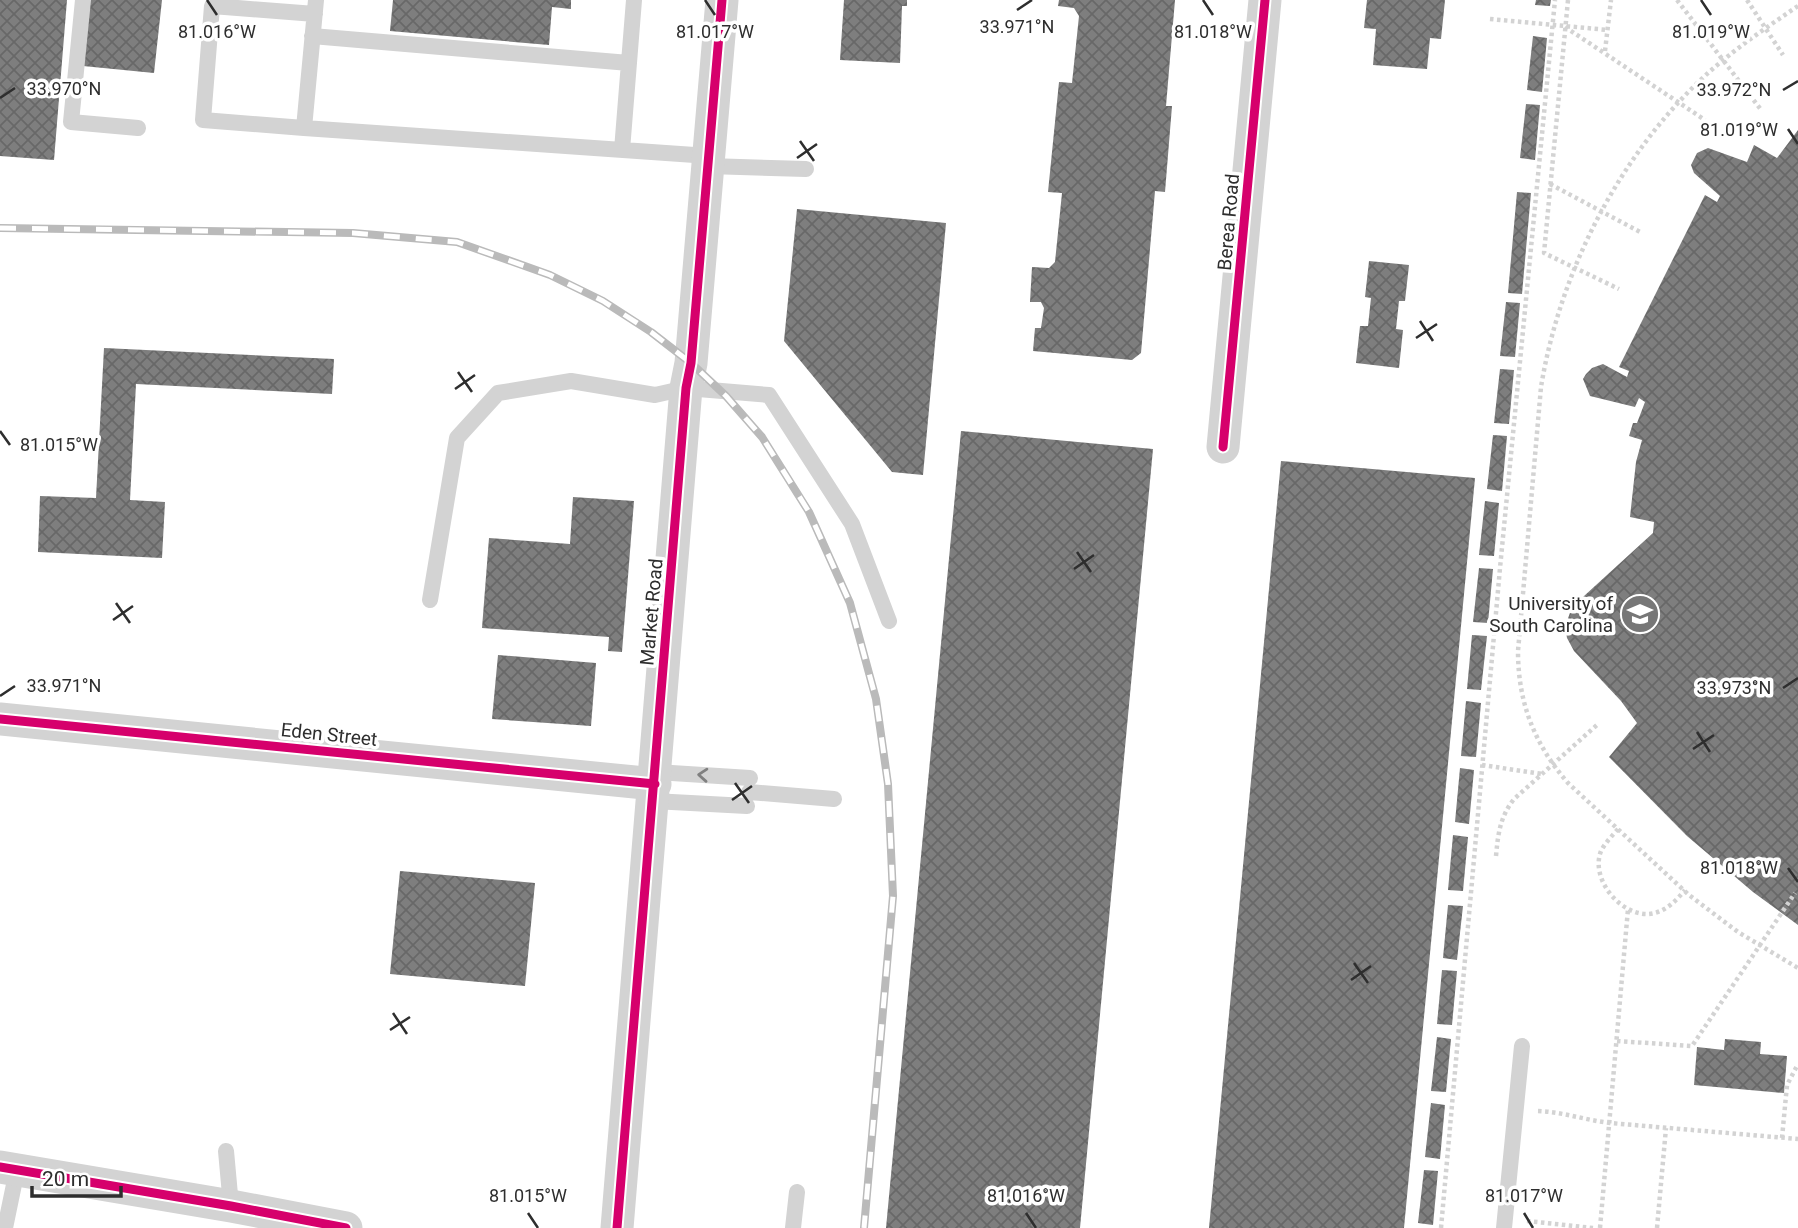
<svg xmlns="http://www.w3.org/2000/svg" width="1798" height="1228" font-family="Roboto,sans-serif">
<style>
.building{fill:url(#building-cross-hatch)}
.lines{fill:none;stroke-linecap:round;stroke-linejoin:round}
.path{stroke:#d3d3d3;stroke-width:4.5;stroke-dasharray:3.5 3.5;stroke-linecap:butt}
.service{stroke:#d3d3d3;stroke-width:16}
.minor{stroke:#d3d3d3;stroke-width:33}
.rail-casing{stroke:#bababa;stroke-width:8}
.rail{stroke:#fff;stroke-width:5;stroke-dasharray:16;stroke-linecap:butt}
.cycleway-casing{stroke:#fff;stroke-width:13}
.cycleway{stroke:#d6006c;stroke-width:9}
.oneway{stroke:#808080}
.ticks{fill:none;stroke:#2e2e2e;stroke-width:2.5}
.labels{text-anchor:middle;stroke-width:7;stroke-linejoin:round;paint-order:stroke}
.street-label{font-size:19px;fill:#2e2e2e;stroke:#fff}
.poi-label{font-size:19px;fill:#2e2e2e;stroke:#fff;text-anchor:end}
.ticks-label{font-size:18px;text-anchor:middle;fill:#2e2e2e;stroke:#fff;stroke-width:7;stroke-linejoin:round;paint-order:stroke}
</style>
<defs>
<pattern id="building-cross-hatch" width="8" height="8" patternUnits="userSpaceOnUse" patternTransform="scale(1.75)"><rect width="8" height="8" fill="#7e7e7e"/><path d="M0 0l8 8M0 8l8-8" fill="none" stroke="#686868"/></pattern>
</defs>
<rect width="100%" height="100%" fill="#fff"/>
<path class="building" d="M 0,0 L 67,0 L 54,160 L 0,156 Z
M 90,0 L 162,0 L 154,73 L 83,66 Z
M 393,0 L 571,0 L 571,9 L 552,7 L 549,45 L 390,31 Z
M 844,0 L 907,0 L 907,6 L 902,6 L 900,63 L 840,60 Z
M 1059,0 L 1175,0 L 1166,106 L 1172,106 L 1165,192 L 1155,191 L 1141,353 L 1132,360 L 1033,351 L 1035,328 L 1041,328 L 1044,308 L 1041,302 L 1030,302 L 1032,267 L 1049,268 L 1055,262 L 1062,193 L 1048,192 L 1059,82 L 1072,83 L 1079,16 L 1074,8 L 1058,6 Z
M 1367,0 L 1445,0 L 1441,39 L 1430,38 L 1427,69 L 1373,65 L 1376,29 L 1364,28 Z
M 1536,0 L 1551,0 L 1550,6 L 1535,5 Z
M 1533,36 L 1547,38 L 1542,92 L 1527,90 Z
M 1526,104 L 1540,105 L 1535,160 L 1520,158 Z
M 1798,130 L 1798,925 L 1753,892 L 1687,836 L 1609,757 L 1637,723 L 1621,701 L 1574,651 L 1567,638 L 1565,627 L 1572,607 L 1653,533 L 1654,522 L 1630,517 L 1636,462 L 1642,440 L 1629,436 L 1633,423 L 1637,423 L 1645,402 L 1639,398 L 1635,407 L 1590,396 L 1583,379 L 1586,374 L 1592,368 L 1603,364 L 1627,377 L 1629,371 L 1619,367 L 1705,195 L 1717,202 L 1720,196 L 1694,173 L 1691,165 L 1697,153 L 1708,148 L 1747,162 L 1754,145 L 1777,158 Z
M 1517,192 L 1531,193 L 1522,294 L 1508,293 Z
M 797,209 L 946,223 L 923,475 L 892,472 L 784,341 Z
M 1369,261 L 1409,265 L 1405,301 L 1399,301 L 1396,329 L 1403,330 L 1399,368 L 1356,363 L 1360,326 L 1368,326 L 1371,298 L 1365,297 Z
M 1506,302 L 1520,303 L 1515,357 L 1500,356 Z
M 104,348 L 334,359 L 332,394 L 136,384 L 130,500 L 165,502 L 162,558 L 38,552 L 40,496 L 96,498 Z
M 1500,369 L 1514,370 L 1509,424 L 1494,423 Z
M 961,431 L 1153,449 L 1080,1228 L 886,1228 Z
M 1493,435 L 1507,436 L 1502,491 L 1487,489 Z
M 1281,461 L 1475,478 L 1404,1228 L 1209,1228 Z
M 573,497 L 634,501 L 622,652 L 608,651 L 609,637 L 482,628 L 489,538 L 570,544 Z
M 1485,501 L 1499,503 L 1494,556 L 1479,555 Z
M 1479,568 L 1493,569 L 1488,623 L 1473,622 Z
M 1472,635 L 1487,636 L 1481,690 L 1467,689 Z
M 498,655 L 596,663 L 591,726 L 492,719 Z
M 1466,701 L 1481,703 L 1476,757 L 1461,756 Z
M 1460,768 L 1474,770 L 1469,824 L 1455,822 Z
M 1453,835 L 1468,837 L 1463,891 L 1448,890 Z
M 400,871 L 535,883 L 525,986 L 390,974 Z
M 1448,905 L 1463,906 L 1457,960 L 1443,958 Z
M 1442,970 L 1457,971 L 1452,1025 L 1437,1024 Z
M 1437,1037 L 1451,1039 L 1446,1092 L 1431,1091 Z
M 1725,1039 L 1761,1042 L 1760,1054 L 1787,1056 L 1784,1093 L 1694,1085 L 1697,1047 L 1724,1050 Z
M 1431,1103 L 1445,1105 L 1440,1159 L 1425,1157 Z
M 1424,1170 L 1438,1171 L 1433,1225 L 1418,1223 Z"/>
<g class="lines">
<path class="path" d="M 1568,0 L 1544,253 L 1619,289
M 1677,0 L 1762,111
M 1747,0 L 1783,55
M 1798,6 C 1767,27 1736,48 1708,73 C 1620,153 1560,271 1541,387 L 1518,651 C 1518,702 1534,744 1568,783 L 1689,895 L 1738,932 L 1798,968
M 1490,19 L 1608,30
M 1565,27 L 1705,120
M 1605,51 L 1611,0
M 1550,184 L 1642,233
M 1482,765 L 1542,774
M 1618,829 C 1612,836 1605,843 1601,851 C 1590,879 1620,915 1648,914 C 1664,913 1675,902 1685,890
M 1496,856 C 1498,834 1500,817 1514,799 L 1598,724
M 1617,1041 L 1692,1046 L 1795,893
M 1538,1111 C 1563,1112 1585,1120 1610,1123 L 1798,1139
M 1782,1138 L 1787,1085 L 1798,1064
M 1527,1221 L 1593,1228
M 1441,1228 L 1500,568 L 1555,0
M 1600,1228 L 1628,909
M 1657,1228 L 1666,1128"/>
<path class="service" d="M 83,0 L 71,122 L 138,128
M 316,0 L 304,128 L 709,156
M 312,36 L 629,63
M 304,128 L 203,120 L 212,6 L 315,14
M 622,150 L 634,0
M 708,166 L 806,169
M 430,600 L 457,438 L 498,393 L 571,381 L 655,395 L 686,388 L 769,395 L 852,524 L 889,621
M 656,772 L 750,778
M 749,792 L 834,799
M 653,801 L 747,806
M 226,1151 L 231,1206
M 5,1228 L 17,1170
M 793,1228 L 797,1192
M 1504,1228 L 1522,1046"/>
<path class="minor" d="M 1223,447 L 1265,0
M 0,719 L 655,784
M 0,1167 L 231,1206 L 346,1228
M 617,1228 L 686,388 L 691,363 L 722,0"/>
<g class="rail-casing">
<path id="rail" d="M 0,228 L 353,233 L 457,242 L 550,275 L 603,301 L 651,332 L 691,363 L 726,396 L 762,437 L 809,512 L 850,603 L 876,699 L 888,784 L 893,896 L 864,1228"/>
</g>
<use href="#rail" class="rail"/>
<g class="cycleway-casing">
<path id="cycleway" d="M 1223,447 L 1265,0
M 0,719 L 655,784
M 0,1167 L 231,1206 L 346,1228
M 617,1228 L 686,388 L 691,363 L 722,0"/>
</g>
<use href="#cycleway" class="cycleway"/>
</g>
<defs><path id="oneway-chevron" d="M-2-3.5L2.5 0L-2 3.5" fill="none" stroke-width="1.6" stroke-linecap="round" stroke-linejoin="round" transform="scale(1.75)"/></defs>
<use class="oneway" href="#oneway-chevron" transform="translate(703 775) rotate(-176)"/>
<path class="ticks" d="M 207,0 L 217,15M 705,0 L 715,15M 1203,0 L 1213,15M 1701,0 L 1711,15M 1017,10 L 1032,0M 1783,90 L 1798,81M 0,98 L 15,88M 1788,129 L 1798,144M 800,141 L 814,161M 797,158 L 817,144M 1420,321 L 1433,341M 1416,338 L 1437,324M 458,372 L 472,392M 455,389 L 475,375M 0,431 L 10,445M 1077,552 L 1091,572M 1074,569 L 1094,555M 116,603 L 130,623M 113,620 L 133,606M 1783,688 L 1798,678M 0,696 L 15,686M 1697,732 L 1710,752M 1693,749 L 1714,735M 735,783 L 749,803M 732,800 L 752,786M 1788,868 L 1798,882M 1354,963 L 1368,983M 1351,980 L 1371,966M 393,1013 L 407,1034M 390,1030 L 410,1017M 528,1213 L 538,1228M 1026,1213 L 1036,1228M 1524,1213 L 1533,1228"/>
<defs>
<g id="university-disc" transform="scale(2.0125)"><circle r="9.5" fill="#777" stroke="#fff"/><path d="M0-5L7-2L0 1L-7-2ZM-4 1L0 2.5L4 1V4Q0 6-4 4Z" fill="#fff"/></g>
</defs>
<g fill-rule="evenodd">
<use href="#university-disc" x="1640" y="614"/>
</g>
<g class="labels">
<g class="street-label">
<text transform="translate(1228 222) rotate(-85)" y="7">Berea Road</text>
<text transform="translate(651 612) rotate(-85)" y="7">Market Road</text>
<text transform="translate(329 734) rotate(6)" y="7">Eden Street</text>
</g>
<g class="poi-label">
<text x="1613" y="610">University of<tspan x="1613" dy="22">South Carolina</tspan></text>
</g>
</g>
<g class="ticks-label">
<text x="1017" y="33">33.971°N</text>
<text x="1711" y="38">81.019°W</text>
<text x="217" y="38">81.016°W</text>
<text x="715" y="38">81.017°W</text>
<text x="1213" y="38">81.018°W</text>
<text x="64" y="95">33.970°N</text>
<text x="1734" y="96">33.972°N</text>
<text x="1739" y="136">81.019°W</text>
<text x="59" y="451">81.015°W</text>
<text x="64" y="692">33.971°N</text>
<text x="1734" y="694">33.973°N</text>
<text x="1739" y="874">81.018°W</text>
<text x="528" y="1202">81.015°W</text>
<text x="1026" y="1202">81.016°W</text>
<text x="1524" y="1202">81.017°W</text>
</g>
<path d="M32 1186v10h89v-10" fill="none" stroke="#2e2e2e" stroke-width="3.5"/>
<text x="42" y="1186" font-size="21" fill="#2e2e2e" stroke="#ffffff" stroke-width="5" paint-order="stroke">20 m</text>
</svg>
